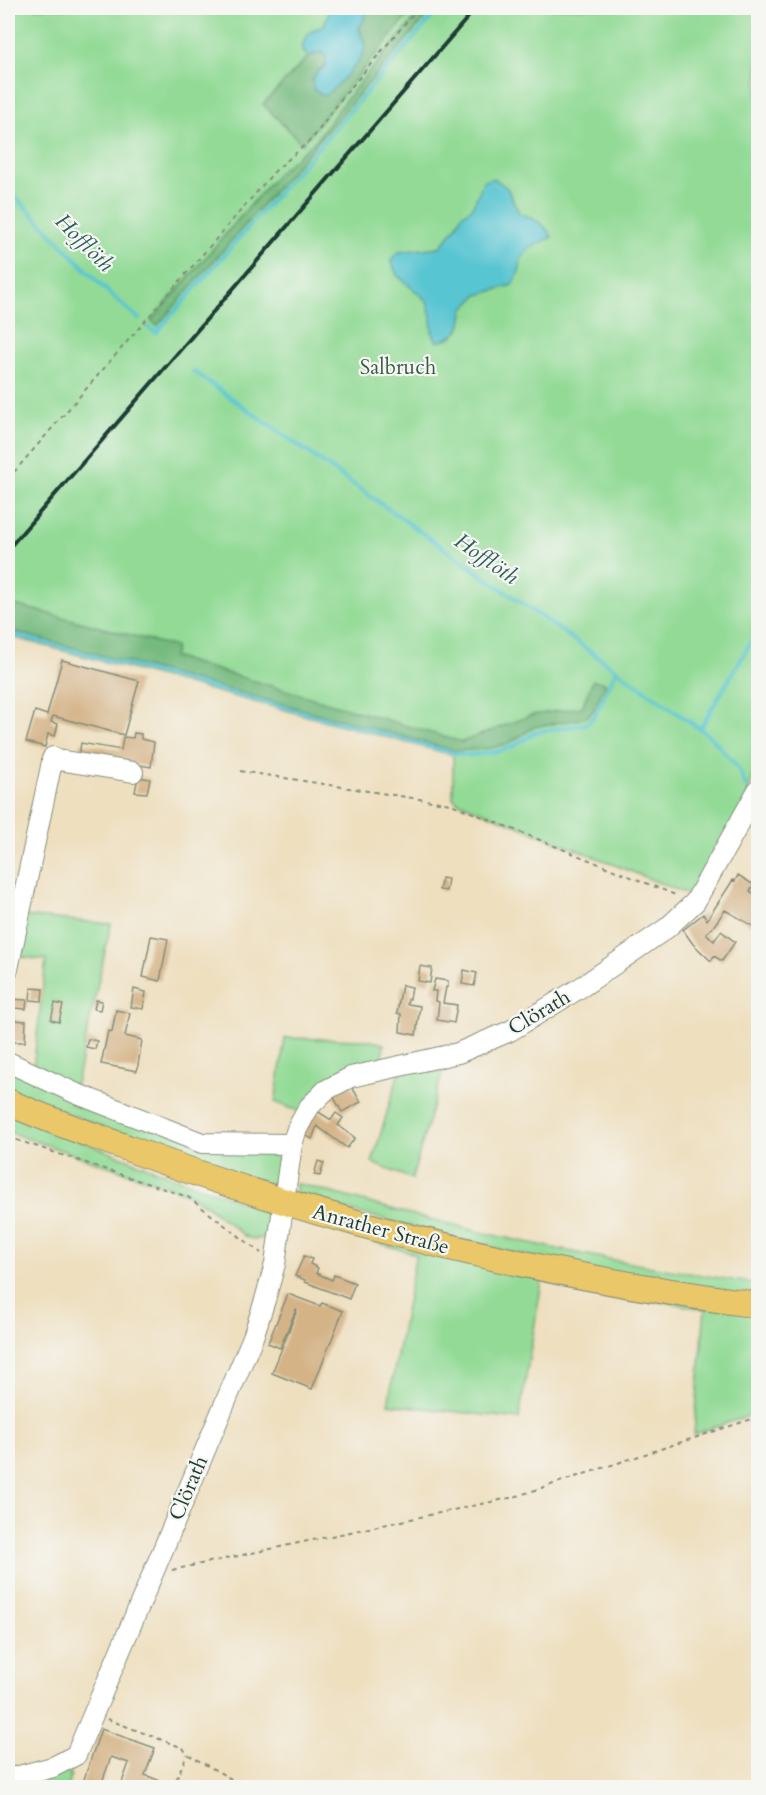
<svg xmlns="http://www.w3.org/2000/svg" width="766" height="1795" font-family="Cardo,serif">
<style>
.green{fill:#92da95;stroke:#588c64;stroke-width:1.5}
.forest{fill:#75ba7e;stroke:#4a7c59;stroke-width:1.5}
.water{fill:#59c5d2;stroke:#3c8183;stroke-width:1.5}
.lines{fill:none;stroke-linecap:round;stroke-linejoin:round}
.stream{stroke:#59c5d2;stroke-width:4}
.building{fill:#d4b387}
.minor-casing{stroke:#868e7a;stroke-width:22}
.major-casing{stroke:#868e7a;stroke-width:28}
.path{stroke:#868e7a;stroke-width:2;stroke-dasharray:4.5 4.5;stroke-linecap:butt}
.minor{stroke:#fff;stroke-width:20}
.major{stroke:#eac769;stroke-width:26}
.rail{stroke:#1f3d34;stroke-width:4}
.labels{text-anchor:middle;stroke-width:4.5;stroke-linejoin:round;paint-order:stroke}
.park-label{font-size:21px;fill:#365c47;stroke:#f6f6f2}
.street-label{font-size:21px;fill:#1f3d34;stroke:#f6f6f2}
.water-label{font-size:22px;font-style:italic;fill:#2e5f5c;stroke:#f6f6f2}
</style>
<rect width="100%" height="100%" fill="#f6f6f2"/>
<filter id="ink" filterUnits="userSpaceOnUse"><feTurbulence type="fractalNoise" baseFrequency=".0167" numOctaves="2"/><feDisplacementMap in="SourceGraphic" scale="12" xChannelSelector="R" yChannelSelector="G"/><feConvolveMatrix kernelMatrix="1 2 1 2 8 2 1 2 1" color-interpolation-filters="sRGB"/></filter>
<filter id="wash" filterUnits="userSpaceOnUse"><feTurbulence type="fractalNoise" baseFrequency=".008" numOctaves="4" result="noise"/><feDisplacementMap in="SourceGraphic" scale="24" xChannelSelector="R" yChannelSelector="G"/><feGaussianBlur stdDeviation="1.35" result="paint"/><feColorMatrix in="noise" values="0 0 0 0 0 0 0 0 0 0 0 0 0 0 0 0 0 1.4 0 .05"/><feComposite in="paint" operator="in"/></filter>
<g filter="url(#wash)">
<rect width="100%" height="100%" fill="#eedfbf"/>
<path class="green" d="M 8,8 L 758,8 L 758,767 L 752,779 L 745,803 L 692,896 L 456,801 L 453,798 L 453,755 L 8,636 Z
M 22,916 L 111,924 L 75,1088 L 33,1069 L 46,960 L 14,956 Z
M 285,1038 L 368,1040 L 384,1044 L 381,1064 L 300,1112 L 275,1102 Z
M 445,1062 L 412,1179 L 372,1163 L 399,1072 Z
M 8,1066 L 147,1127 L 275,1152 L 280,1160 C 279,1173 279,1180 267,1186 L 118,1133 L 8,1090 Z
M 8,1112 L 176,1178 L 271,1212 C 274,1231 266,1244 246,1237 L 199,1200 L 184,1192 L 8,1132 Z
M 296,1183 C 374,1204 451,1227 530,1243 C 606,1260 682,1272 758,1284 L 758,1298 L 575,1268 L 296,1197 Z
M 302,1215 L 758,1312 L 758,1413 L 694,1434 L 705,1309 L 542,1281 L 519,1419 L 388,1404 L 416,1254 L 298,1220 Z
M 71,1768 L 69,1773 L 71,1775 L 67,1787 L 8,1788 Z"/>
<path class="forest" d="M 364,8 L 414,8 L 302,144 L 263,104 L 309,56 L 322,52 L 326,58 L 326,66 L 318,71 L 365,47 L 359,27 L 365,18 Z
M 424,8 L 434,8 L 157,326 L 151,321 L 278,173 L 316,140 L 347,98 Z
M 8,603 L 176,647 L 173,657 L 462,742 L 532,715 L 582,707 L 593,680 L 606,683 L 593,711 L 585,718 L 534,727 L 511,742 L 492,748 L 456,751 L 8,630 Z"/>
<path class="water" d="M 331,8 L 364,8 L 365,18 L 359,28 C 360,33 364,41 365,46 C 365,59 335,88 325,96 L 314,90 L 312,80 L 318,71 L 326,66 L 326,58 L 322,52 L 309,56 L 304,53 L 302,47 L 307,34 L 324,25 Z
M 494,178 L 507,188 L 519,213 C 534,219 544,222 552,237 L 530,248 L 521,259 L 519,272 L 512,285 L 478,295 L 463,310 C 462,332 457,336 437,342 L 432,331 L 431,316 L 427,301 L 397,275 L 391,260 L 399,252 L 440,247 L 456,227 L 462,215 L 472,208 L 484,181 Z"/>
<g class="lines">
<path class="stream" d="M 8,189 L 108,292 L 139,319
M 148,327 L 156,333 L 440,8
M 193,371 L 700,729 L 713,739 L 739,769 L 746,787
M 8,633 L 457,754 L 470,755 L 495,752 L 512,747 L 536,732 L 586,724 L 595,715 L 616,671
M 700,729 L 758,630
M 758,811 L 758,812"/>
</g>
<g id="blocks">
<path class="building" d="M 62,660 L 139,681 L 124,735 L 53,716 L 51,722 L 58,724 L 55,736 L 48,734 L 45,747 L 26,742 L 35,711 L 47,715 Z
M 134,733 L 141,734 L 141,739 L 154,742 L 151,767 L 79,755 L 81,743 L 121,750 L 123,737 L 133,738 Z
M 138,777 L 150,779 L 147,793 L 135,792 Z
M 738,875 L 754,885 L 750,891 L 758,896 L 758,929 L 725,910 L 713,927 L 706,933 L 714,941 L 721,931 L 735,942 L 722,961 L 714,956 L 711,961 L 693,944 L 683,930 L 703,914 L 707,920 L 733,880 L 735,881 Z
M 442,878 L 448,879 L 446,891 L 439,890 Z
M 151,936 L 168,939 L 160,981 L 143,977 Z
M 420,966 L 432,968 L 430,983 L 418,981 Z
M 464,970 L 477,973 L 474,986 L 462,984 Z
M 435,979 L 448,981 L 448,987 L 446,987 L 443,1003 L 457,1005 L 454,1023 L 437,1020 L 439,1002 L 435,1001 L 436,991 L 432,991 Z
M 402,985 L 412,987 L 410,999 L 408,999 L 407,1004 L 420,1006 L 416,1035 L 400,1032 L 401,1014 L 397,1013 Z
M 31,988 L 43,989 L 42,1001 L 30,1000 Z
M 134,989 L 146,992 L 143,1009 L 131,1007 Z
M 8,999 L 27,1000 L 26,1009 L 14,1008 L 14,1020 L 26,1021 L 25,1042 L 8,1042 Z
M 96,1000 L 102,1001 L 100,1010 L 94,1009 Z
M 55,1003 L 63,1005 L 59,1022 L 51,1020 Z
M 116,1010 L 130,1013 L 125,1036 L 142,1040 L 137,1071 L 101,1064 L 108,1031 L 112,1032 Z
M 88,1039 L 97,1041 L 95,1049 L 86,1047 Z
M 350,1084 L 361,1102 L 342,1112 L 332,1094 Z
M 314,1109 L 331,1120 L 336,1113 L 343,1118 L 338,1125 L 355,1138 L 347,1148 L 317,1126 L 312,1139 L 302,1134 Z
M 318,1161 L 324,1163 L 320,1176 L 314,1175 Z
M 304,1256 L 312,1259 L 310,1264 L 318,1268 L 316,1273 L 332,1280 L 334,1275 L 355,1283 L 349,1299 L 305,1282 L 305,1280 L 295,1276 Z
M 288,1294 L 320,1306 L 322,1303 L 343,1311 L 312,1389 L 272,1373 L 297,1310 L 296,1309 L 280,1348 L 268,1343 Z
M 101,1729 L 155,1748 L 145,1775 L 163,1782 L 161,1788 L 120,1788 L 129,1763 L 111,1757 L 100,1788 L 81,1788 Z"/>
</g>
</g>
<g filter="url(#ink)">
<use href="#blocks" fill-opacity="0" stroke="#868e7a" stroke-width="1.5"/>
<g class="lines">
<g class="minor-casing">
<path id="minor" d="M 52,759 L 133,772
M 8,969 L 53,757
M 8,1062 L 75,1093 L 202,1143 L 292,1144
M 8,1779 L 53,1767 L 76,1755 L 253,1337 L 265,1300 L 275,1264 L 292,1144 L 297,1129 L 309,1107 L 326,1090 L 351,1077 L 458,1053 L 510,1031 L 583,986 L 667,928 L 695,902 L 758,790"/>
</g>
<g class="major-casing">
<path id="major" d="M 8,1102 C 47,1120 90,1134 130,1149 C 333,1225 544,1276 758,1305"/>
</g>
<path class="path" d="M 8,479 L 275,171 L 313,138 L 342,98 L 418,8
M 240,771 L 451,804 L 678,896
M 8,1137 L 188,1197 L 261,1253
M 172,1570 L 514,1497 L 758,1417
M 107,1719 L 183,1748 L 187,1754 L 247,1788
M 173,1788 L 187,1754"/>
<use href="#minor" class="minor"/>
<use href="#major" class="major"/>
<path class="rail" d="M 8,549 L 476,8"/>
</g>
</g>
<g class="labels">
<g class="park-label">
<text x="398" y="374">Salbruch</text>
</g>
<g class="street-label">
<text transform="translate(539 1012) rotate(-31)" y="7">Clörath</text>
<text transform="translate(381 1229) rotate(15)" y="7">Anrather Straße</text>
<text transform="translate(188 1488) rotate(-67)" y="7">Clörath</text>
</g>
<g class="water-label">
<text transform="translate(85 242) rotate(45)" y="8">Hofflöth</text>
<text transform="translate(487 558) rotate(35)" y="8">Hofflöth</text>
</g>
</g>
<rect width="766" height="1795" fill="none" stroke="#f6f6f2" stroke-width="30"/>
</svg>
